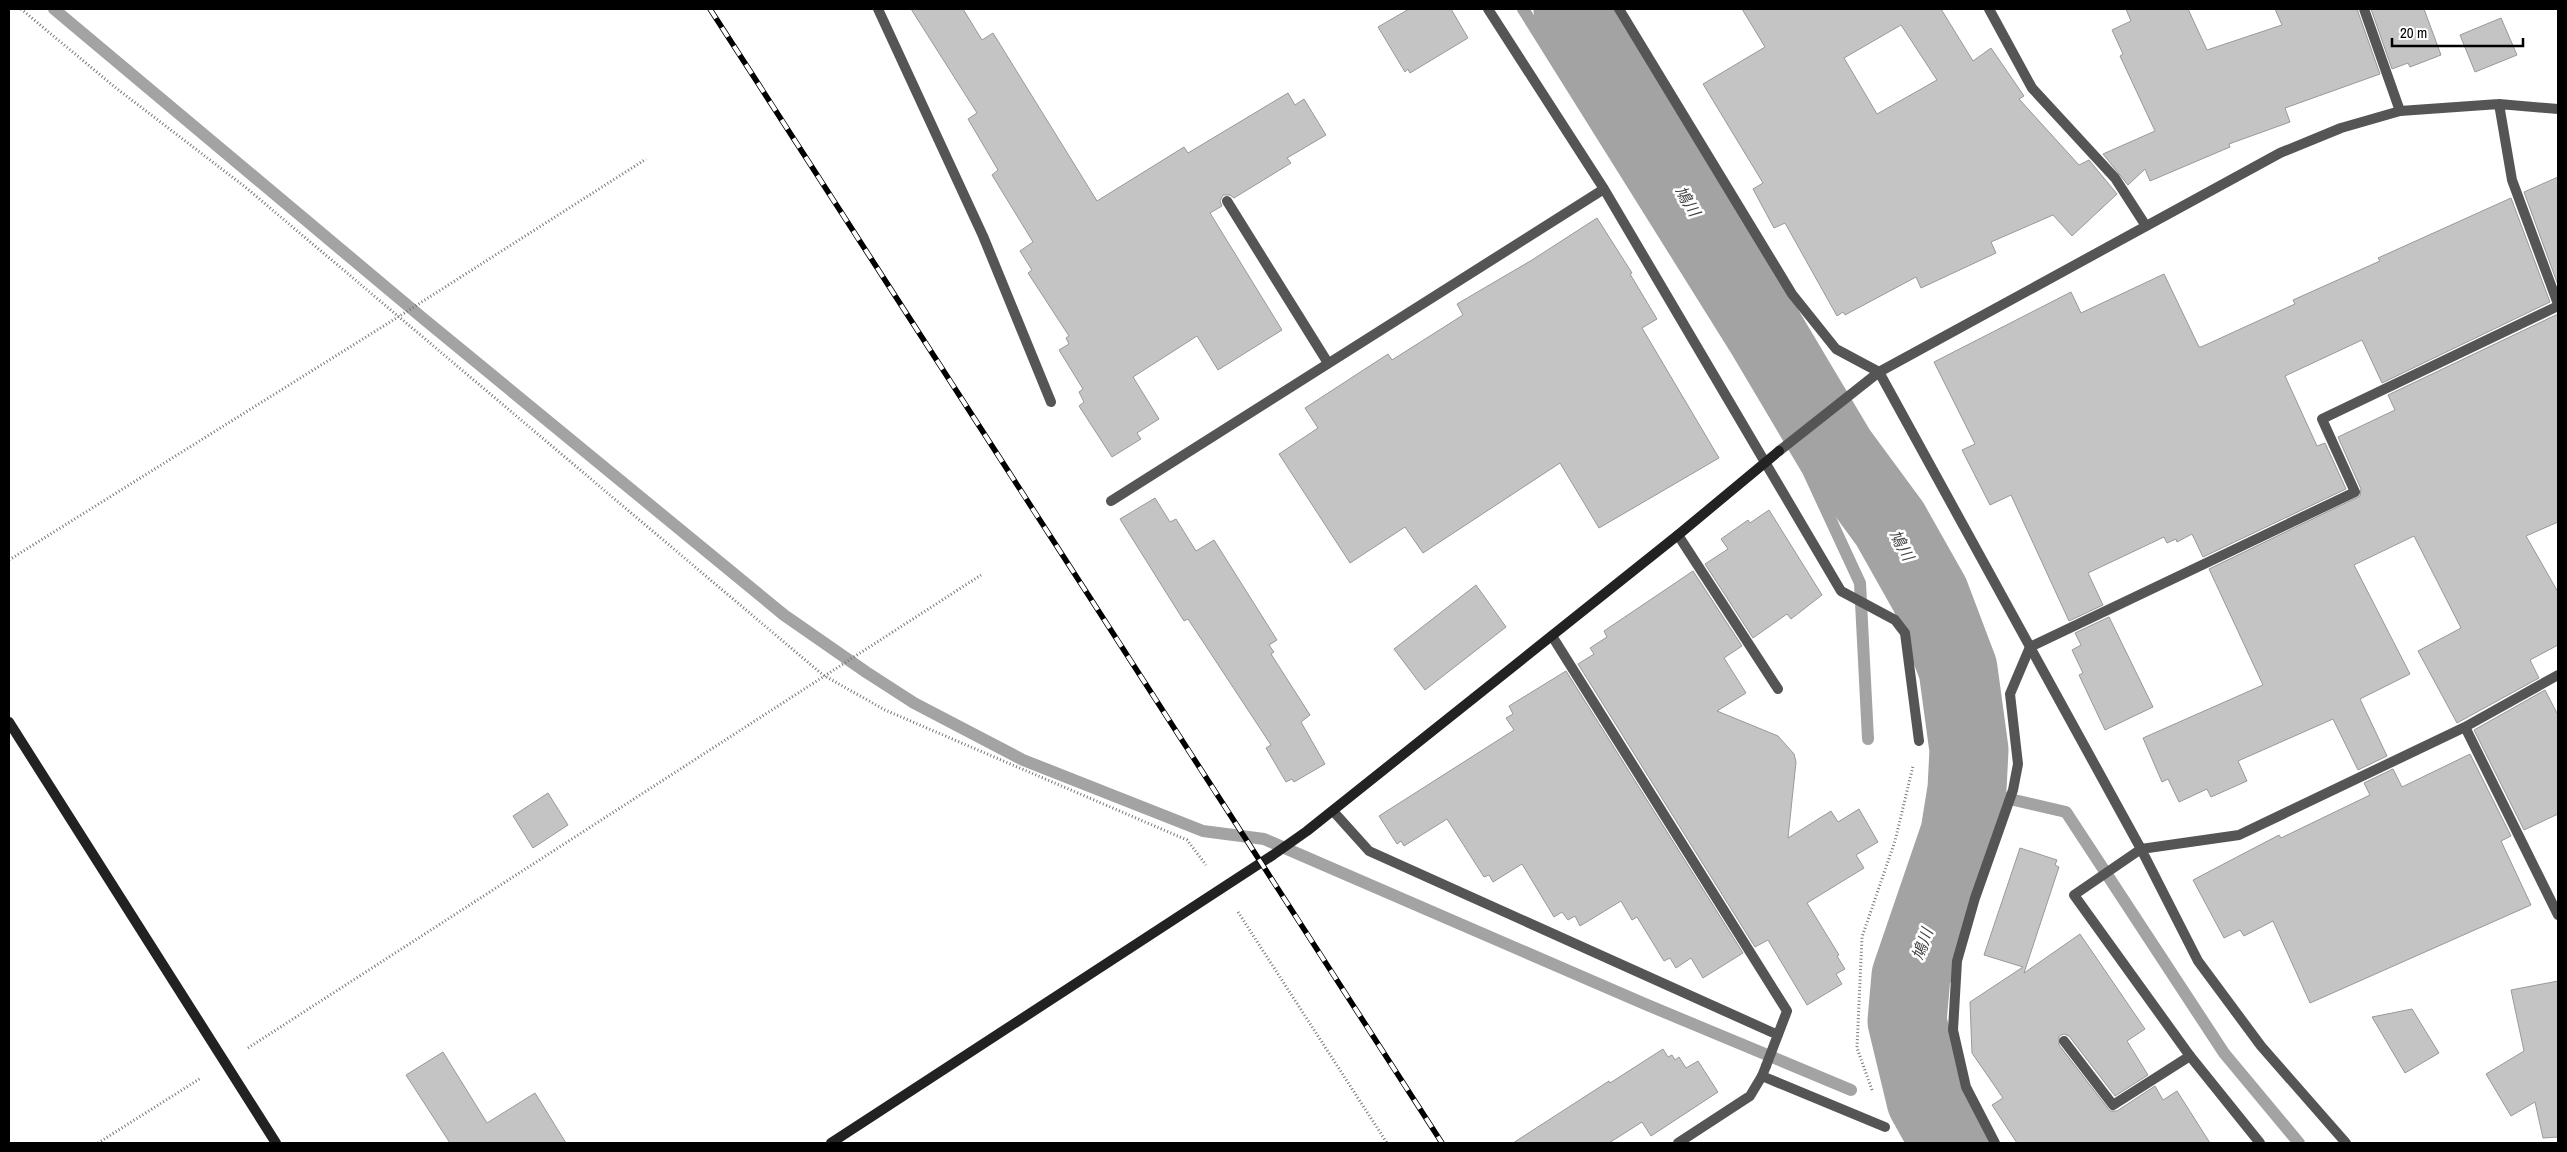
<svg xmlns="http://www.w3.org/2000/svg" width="2567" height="1152" font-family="'Archivo Narrow','Noto Sans JP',sans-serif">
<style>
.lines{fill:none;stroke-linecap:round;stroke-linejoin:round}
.stream{stroke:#a3a3a3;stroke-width:12}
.river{stroke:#a3a3a3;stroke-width:79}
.building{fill:#c4c4c4;stroke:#999;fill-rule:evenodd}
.path{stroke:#777;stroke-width:3;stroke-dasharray:1 2.5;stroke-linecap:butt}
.lane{stroke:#555;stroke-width:10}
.street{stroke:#555;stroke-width:10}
.secondary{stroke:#222;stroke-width:10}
.rail-casing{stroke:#000;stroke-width:5.5}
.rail{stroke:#fff;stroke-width:4;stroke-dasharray:11;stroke-linecap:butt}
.labels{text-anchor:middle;stroke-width:5;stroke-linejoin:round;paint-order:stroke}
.water-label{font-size:16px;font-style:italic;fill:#444;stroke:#fff}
</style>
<rect width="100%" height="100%" fill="#fff"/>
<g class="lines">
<path class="stream" d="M 54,9 L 425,320 L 784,615 L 866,672 L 914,703 L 1023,760 L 1203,831 L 1264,839 L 1645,1004 L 1851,1090
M 1523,9 L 1735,348 L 1808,471 L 1860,583 L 1868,739
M 1967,789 L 2066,812 L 2224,1053 L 2299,1143
M 1906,1108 L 1936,1119"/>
<path class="river" d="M 1573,9 L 1837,452 L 1890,524 L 1930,595 L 1958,669 L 1969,750 L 1967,789 L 1960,833 L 1911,976 L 1907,1021 L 1926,1100 L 1950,1143"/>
</g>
<path class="building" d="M 911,9 L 963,9 L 982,40 L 993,33 L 1097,201 L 1184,147 L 1188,153 L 1288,93 L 1295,105 L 1304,99 L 1326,135 L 1287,158 L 1291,163 L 1234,198 L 1230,195 L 1223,195 L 1220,201 L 1222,206 L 1210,213 L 1282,330 L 1218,370 L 1197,336 L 1133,377 L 1159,419 L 1137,433 L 1141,439 L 1112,457 L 1079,406 L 1084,402 L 1079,392 L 1083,389 L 1059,350 L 1069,344 L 1066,338 L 1069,336 L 1028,273 L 1032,270 L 1020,251 L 1033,242 L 992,175 L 998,170 L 968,119 L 977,113 Z
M 1409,9 L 1451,9 L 1468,38 L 1410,73 L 1408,69 L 1405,72 L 1378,27 Z
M 1742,9 L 1941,9 L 1973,61 L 1991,48 L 2024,96 L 2019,99 L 2079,165 L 2089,160 L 2117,194 L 2072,236 L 2053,215 L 1991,242 L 1996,253 L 1921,288 L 1916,277 L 1845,315 L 1843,312 L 1837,316 L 1785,223 L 1774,228 L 1753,189 L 1763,183 L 1703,84 L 1765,47 ZM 1901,25 L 1937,80 L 1877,114 L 1844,58 Z
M 2126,9 L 2188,9 L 2207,50 L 2282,25 L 2275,9 L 2357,9 L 2380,74 L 2285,108 L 2290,122 L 2229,144 L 2230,147 L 2150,181 L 2145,169 L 2128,185 L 2103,154 L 2155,131 L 2120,56 L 2123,54 L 2112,30 L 2131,21 Z
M 2371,9 L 2424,9 L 2441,55 L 2410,67 L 2408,63 L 2392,69 Z
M 2501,18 L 2517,55 L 2475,72 L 2460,35 Z
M 2558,177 L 2558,285 L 2524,192 Z
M 2511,198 L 2550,302 L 2382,383 L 2362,340 L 2285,376 L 2317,446 L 2325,443 L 2346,489 L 2203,557 L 2192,534 L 2177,542 L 2176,539 L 2167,543 L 2164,537 L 2088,573 L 2103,605 L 2069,621 L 2011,495 L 1990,505 L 1962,450 L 1975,444 L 1934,362 L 2071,292 L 2081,313 L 2164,274 L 2199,347 L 2201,347 L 2295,304 L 2293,300 L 2380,261 L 2378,258 Z
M 1597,218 L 1632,273 L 1630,274 L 1657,319 L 1642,328 L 1719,458 L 1599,528 L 1560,463 L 1423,553 L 1405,527 L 1350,563 L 1279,454 L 1318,428 L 1305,408 L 1388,354 L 1392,360 L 1463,315 L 1457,304 L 1532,260 Z
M 2558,314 L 2558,522 L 2526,536 L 2558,592 L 2558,645 L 2530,660 L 2539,678 L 2457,723 L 2418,651 L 2461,628 L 2414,536 L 2354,565 L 2410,674 L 2360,699 L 2387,756 L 2358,770 L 2333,719 L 2238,761 L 2247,781 L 2211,797 L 2207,789 L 2179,802 L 2168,779 L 2162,782 L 2143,738 L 2263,685 L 2209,569 L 2360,496 L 2361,489 L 2338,437 L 2395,410 L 2388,395 Z
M 1155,498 L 1170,522 L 1176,519 L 1196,551 L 1214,540 L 1277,640 L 1269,645 L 1274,652 L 1271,654 L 1310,715 L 1301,722 L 1325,764 L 1294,782 L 1292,779 L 1286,782 L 1266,748 L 1271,745 L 1188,619 L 1184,621 L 1120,519 Z
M 1769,510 L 1822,595 L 1791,619 L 1787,614 L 1753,638 L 1705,564 L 1728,549 L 1721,539 L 1748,520 L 1750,523 Z
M 1693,571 L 1742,646 L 1724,658 L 1746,693 L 1717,711 L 1778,736 L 1794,754 L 1796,762 L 1788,838 L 1831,811 L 1838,822 L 1859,809 L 1878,842 L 1856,855 L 1864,868 L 1807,903 L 1839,955 L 1837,956 L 1845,969 L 1836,974 L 1842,984 L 1807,1005 L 1768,940 L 1755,947 L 1578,664 L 1594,654 L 1590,648 L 1607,637 L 1604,631 Z
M 1476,585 L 1506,627 L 1425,690 L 1394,649 Z
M 2109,617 L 2153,707 L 2105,730 L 2079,675 L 2083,673 L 2072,650 L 2081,645 L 2075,633 Z
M 1566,671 L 1743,953 L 1703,978 L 1691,958 L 1676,968 L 1670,958 L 1664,961 L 1637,917 L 1632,920 L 1621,901 L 1580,926 L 1575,916 L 1568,920 L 1562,912 L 1554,917 L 1522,864 L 1493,882 L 1489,875 L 1484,877 L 1447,819 L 1404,846 L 1401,841 L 1397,844 L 1379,816 L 1514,730 L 1506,718 L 1513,714 L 1509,706 Z
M 2545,690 L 2558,715 L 2558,814 L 2524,830 L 2474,730 Z
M 2470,754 L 2511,836 L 2501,841 L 2531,905 L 2310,1003 L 2273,921 L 2244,936 L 2240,930 L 2224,938 L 2193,880 L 2279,835 L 2281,838 L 2370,795 L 2364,783 L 2393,769 L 2402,787 Z
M 548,793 L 568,825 L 533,848 L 513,816 Z
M 2020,848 L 2057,860 L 2055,865 L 2059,867 L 2024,973 L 2080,934 L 2145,1029 L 2127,1041 L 2148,1075 L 2115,1096 L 2069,1036 L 2064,1034 L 2059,1036 L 2059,1045 L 2110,1111 L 2117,1111 L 2155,1086 L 2163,1100 L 2177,1091 L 2210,1143 L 2017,1143 L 1992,1105 L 2003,1098 L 1972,1053 L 1970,1002 L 2023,967 L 1984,955 Z
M 2558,981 L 2558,1137 L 2543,1138 L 2535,1102 L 2511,1116 L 2486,1074 L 2524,1051 L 2511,990 Z
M 2412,1009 L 2439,1053 L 2405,1073 L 2372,1017 Z
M 1663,1049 L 1668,1057 L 1672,1055 L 1675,1060 L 1679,1057 L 1686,1068 L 1698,1061 L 1718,1092 L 1651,1136 L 1642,1122 L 1609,1143 L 1513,1143 L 1609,1081 L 1610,1083 Z
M 443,1052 L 487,1123 L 535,1093 L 566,1143 L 450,1143 L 406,1075 Z"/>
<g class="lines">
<path class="path" d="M 21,9 L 116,88 L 244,186 L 823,675 L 885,710 L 1187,840 L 1206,865
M 9,560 L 406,312 L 646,159
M 1238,912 L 1387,1143
M 248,1048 L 981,575
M 1872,1090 L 1857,1048 L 1862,937 L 1895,841 L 1913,766
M 98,1143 L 201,1078"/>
<path class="lane" d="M 2364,9 L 2400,111
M 1227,201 L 1328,363
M 1678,535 L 1778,689
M 2064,1041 L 2113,1105 L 2190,1056
M 1766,1066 L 1762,1076 L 1885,1127
M 1995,1143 L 1966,1087 L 1953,1030 L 1957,961 L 1975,898 L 2013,790 L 2018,764 L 2010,694 L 2030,647 L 2355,492 L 2322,419 L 2558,306"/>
<path class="street" d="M 878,9 L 983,236 L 1051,402
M 1488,9 L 1604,189 L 1841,591 L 1895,620 L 1905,633 L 1919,741
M 1619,9 L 1792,294 L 1836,349 L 1879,372 L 2141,849 L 2198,961 L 2261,1046 L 2346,1143
M 1989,9 L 2032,88 L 2115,178 L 2146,226
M 2499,104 L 2512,180 L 2558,304
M 1779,451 L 1879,372 L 2280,153 L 2341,128 L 2400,111 L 2499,104 L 2558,109
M 1111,501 L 1604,189
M 1552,636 L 1787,1011 L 1766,1066
M 2465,727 L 2558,915
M 1333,811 L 1369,851 L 1778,1035
M 1678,1143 L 1750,1096 L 1762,1076
M 2260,1143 L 2190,1056 L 2074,895 L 2141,849 L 2239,835 L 2465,727 L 2558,675"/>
<path class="secondary" d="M 9,722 L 276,1143
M 831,1143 L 1273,855 L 1307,831 L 1678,535 L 1779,451"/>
<g class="rail-casing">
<path id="rail" d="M 710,9 L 1442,1143"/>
</g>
<use href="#rail" class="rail"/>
</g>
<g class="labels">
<g class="water-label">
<text transform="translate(1688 201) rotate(59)" y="6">鳩川</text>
<text transform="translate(1902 545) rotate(61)" y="6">鳩川</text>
<text transform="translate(1922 944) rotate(-71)" y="6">鳩川</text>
</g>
</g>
<rect width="2567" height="1152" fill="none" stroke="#000000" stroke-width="20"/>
<path d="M2392 38v8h131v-8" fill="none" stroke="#000000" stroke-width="2.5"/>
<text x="2400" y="38" font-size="15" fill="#000000" stroke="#ffffff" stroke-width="4" paint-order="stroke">20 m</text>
</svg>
